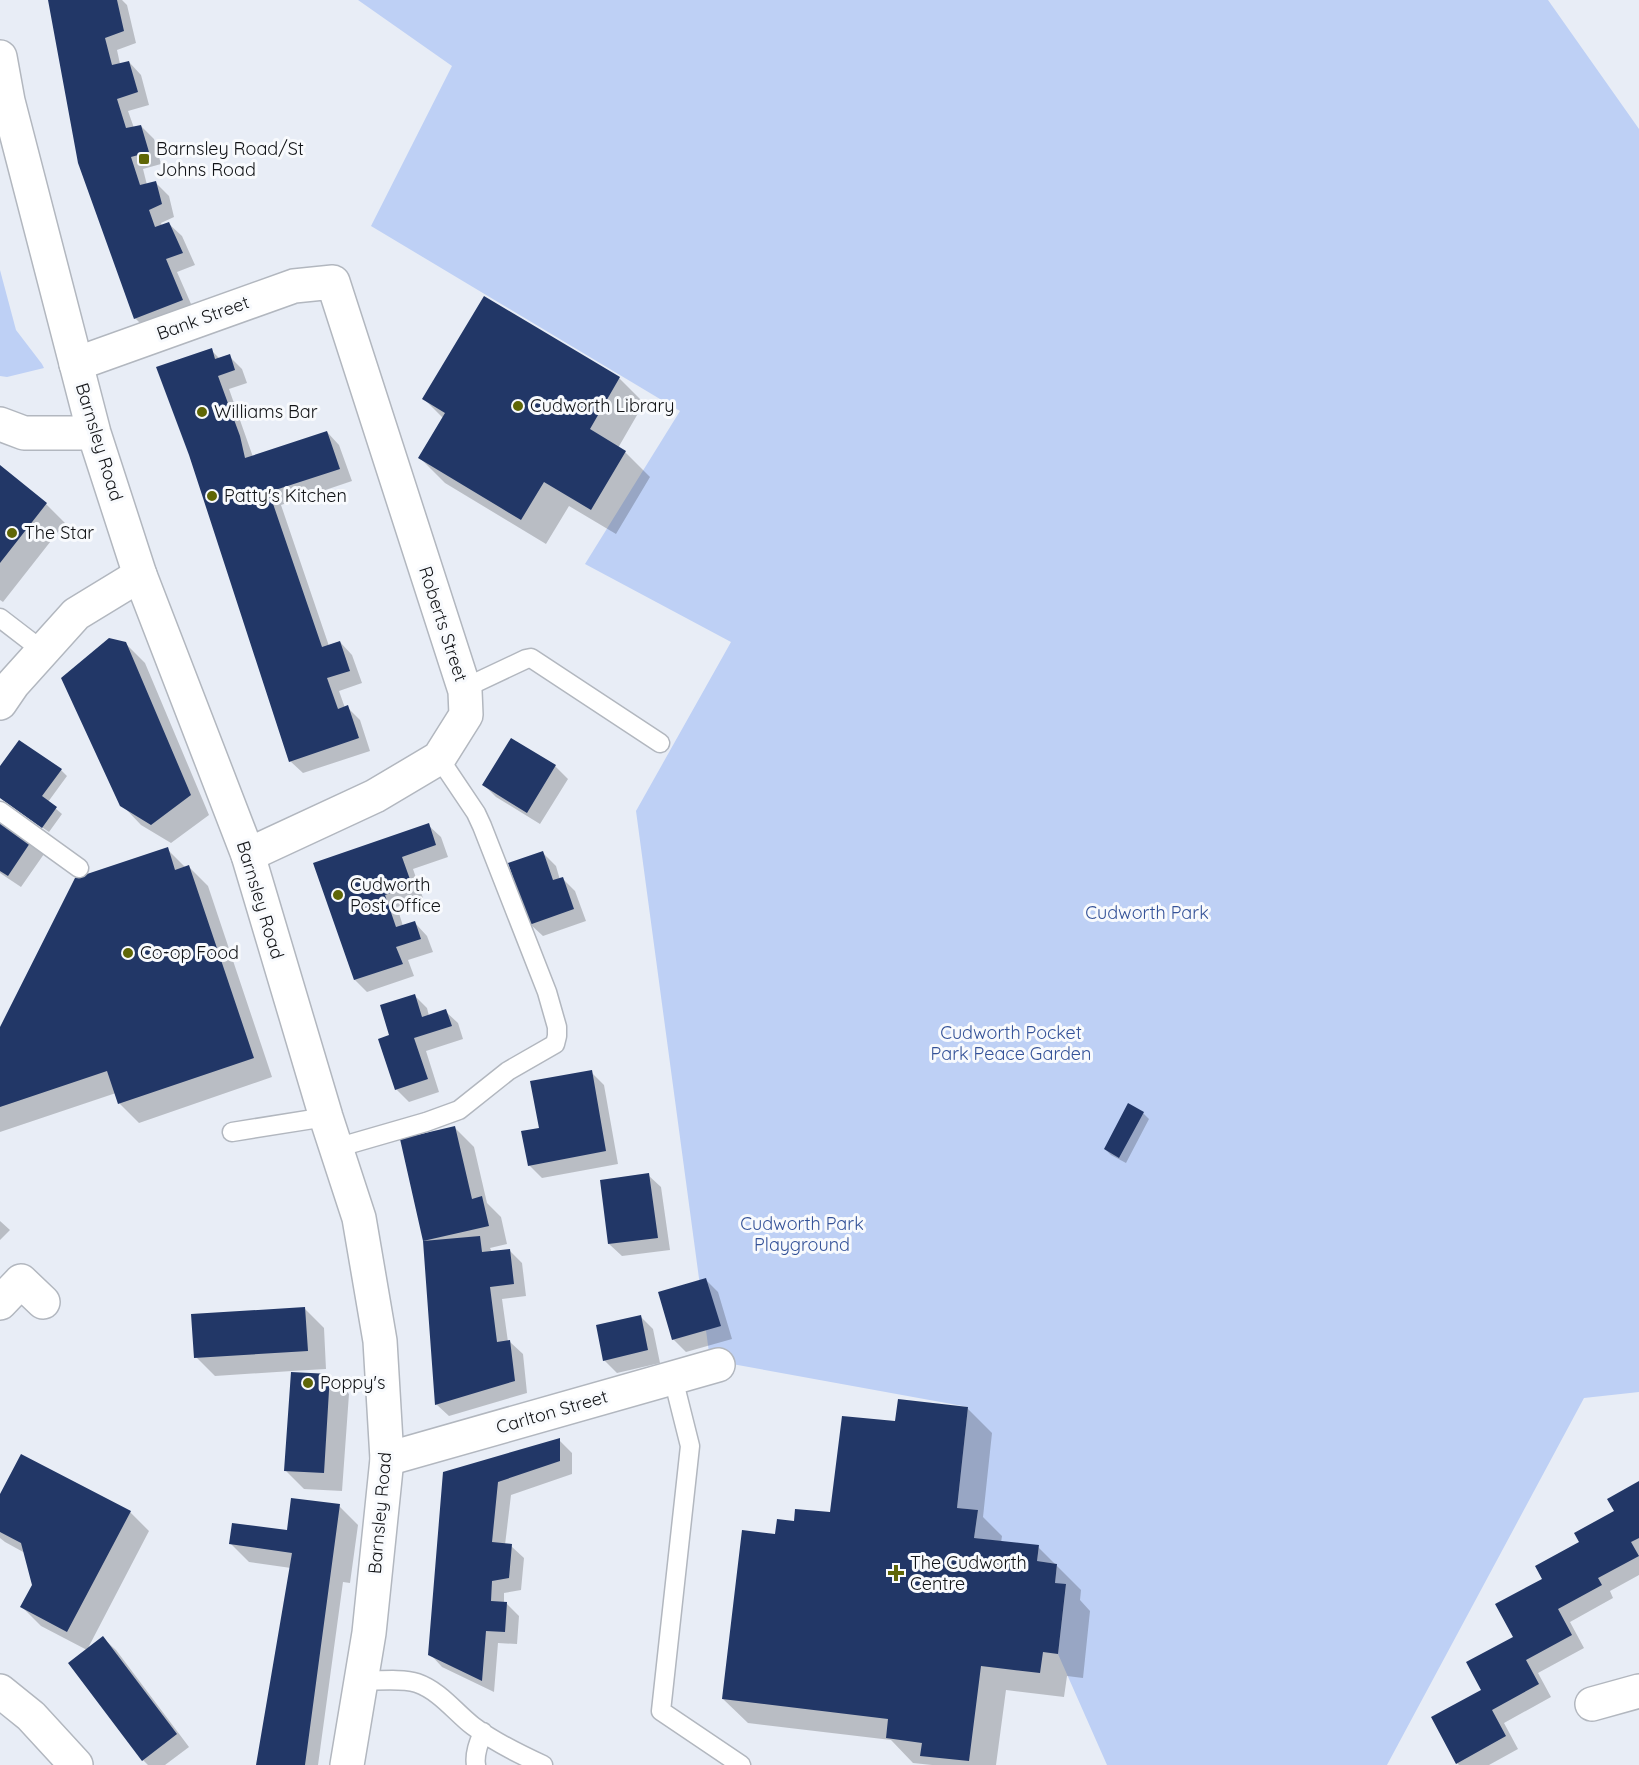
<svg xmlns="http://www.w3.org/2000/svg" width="1639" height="1765" font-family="Quicksand,sans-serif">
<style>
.green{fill:#bed0f5}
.shadow{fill:#0003}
.building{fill:#223767}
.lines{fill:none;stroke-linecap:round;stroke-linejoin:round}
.service-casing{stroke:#b2b7bf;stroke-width:21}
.minor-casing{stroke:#b2b7bf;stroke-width:36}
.tertiary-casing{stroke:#b2b7bf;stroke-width:36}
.service{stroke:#fff;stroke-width:18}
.minor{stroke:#fff;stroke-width:33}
.tertiary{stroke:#fff;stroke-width:33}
.poi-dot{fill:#5f6606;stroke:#f8fafd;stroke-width:2}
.labels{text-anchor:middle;stroke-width:6;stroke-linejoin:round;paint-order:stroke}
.poi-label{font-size:18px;fill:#111316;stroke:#f8fafd;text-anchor:start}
.street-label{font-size:18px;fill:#111316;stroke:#f8fafd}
.park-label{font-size:18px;fill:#345298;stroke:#f8fafd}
</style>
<rect width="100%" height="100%" fill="#e8edf6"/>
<path class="green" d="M 358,0 L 1548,0 L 1639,129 L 1639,1392 L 1584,1398 L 1387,1765 L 1107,1765 L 1058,1654 L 1066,1585 L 1055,1583 L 1057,1564 L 1037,1561 L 1039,1546 L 974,1538 L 978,1510 L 957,1508 L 968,1407 L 710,1360 L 636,811 L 731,642 L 585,564 L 680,411 L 371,226 L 452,66 Z
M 0,270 L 16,330 L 42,364 L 44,368 L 7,377 L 0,376 Z"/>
<path class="shadow" d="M 49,0 L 122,0 L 127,5 L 136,43 L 117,50 L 120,64 L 129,62 L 141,75 L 149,105 L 128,111 L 134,128 L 141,126 L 154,139 L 161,164 L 143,169 L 147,185 L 156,183 L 169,196 L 174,217 L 161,223 L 162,226 L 169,224 L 182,236 L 195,265 L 177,272 L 195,313 L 148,331 L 135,318 Z
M 485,298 L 619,378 L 644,403 L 618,448 L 625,452 L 650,477 L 616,534 L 569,506 L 546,544 L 445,483 L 420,458 L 443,418 L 424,399 Z
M 211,350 L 220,359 L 229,356 L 242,369 L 247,383 L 229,389 L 253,457 L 327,432 L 339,445 L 352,481 L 281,505 L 329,646 L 340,642 L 352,655 L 362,683 L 339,691 L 345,708 L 347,707 L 360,720 L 370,751 L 303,773 L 290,761 Z
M 0,467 L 46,504 L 65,523 L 3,602 L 0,600 Z
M 125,643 L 145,663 L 209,815 L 171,843 L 141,825 L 122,805 Z
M 511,740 L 555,766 L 568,779 L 540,824 L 496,797 L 484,785 Z
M 0,769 L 61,770 L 67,776 L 48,802 L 62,814 L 49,832 L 0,798 Z
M 0,820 L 44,854 L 21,887 L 0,873 Z
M 428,825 L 441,837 L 448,857 L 413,869 L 423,898 L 397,907 L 403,926 L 415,923 L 427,936 L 433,952 L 408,960 L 414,976 L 367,992 L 355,980 L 315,864 Z
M 167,849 L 186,868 L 189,867 L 208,886 L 272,1077 L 139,1123 L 120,1104 L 116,1093 L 0,1132 L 0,1031 Z
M 543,853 L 556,866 L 560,880 L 563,879 L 575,891 L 586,921 L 543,936 L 530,924 Z
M 414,995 L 427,1008 L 429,1016 L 445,1011 L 458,1023 L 463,1039 L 426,1051 L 439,1092 L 409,1102 L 396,1089 L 391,1036 Z
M 591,1072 L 604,1085 L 618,1164 L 542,1178 L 529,1165 L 541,1129 Z
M 1143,1113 L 1149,1119 L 1126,1163 L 1111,1155 L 1105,1149 Z
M 455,1128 L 474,1147 L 487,1203 L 501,1217 L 507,1244 L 490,1248 L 492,1252 L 509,1250 L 522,1263 L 526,1296 L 502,1299 L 508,1342 L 510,1342 L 523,1354 L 527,1393 L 449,1416 L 436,1404 L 425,1240 Z
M 648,1175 L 661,1187 L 670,1250 L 622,1256 L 609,1244 Z
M 0,1221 L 10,1230 L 0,1240 Z
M 706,1280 L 718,1292 L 732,1339 L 686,1352 L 673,1339 Z
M 305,1309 L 324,1328 L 326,1369 L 292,1371 L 292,1373 L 330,1375 L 349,1394 L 342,1491 L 304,1489 L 285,1470 L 292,1371 L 215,1376 L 196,1357 Z
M 640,1316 L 653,1329 L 660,1363 L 617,1373 L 604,1360 Z
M 967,1408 L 992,1433 L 983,1517 L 1002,1536 L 1001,1543 L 1038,1547 L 1081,1590 L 1080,1600 L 1090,1611 L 1083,1678 L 1067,1676 L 1064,1697 L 1006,1690 L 996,1765 L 932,1765 L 913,1763 L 891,1740 L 748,1723 L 723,1699 L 776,1536 L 796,1523 L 832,1514 L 896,1423 Z
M 559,1440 L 572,1453 L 572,1474 L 511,1495 L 505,1545 L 511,1546 L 524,1558 L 521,1590 L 504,1593 L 504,1604 L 507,1604 L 519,1616 L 517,1644 L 498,1643 L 494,1692 L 442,1667 L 430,1654 L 444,1473 Z
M 1639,1483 L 1639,1575 L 1610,1591 L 1613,1598 L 1570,1622 L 1584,1648 L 1538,1673 L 1551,1697 L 1504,1723 L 1518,1749 L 1489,1765 L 1459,1765 L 1457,1763 L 1483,1690 L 1515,1638 L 1544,1579 L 1581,1543 L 1616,1512 Z
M 0,1497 L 130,1512 L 149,1531 L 87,1650 L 41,1626 L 22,1607 L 33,1585 L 25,1553 L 5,1542 L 0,1538 Z
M 339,1506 L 358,1525 L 350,1583 L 343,1582 L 318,1765 L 258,1765 L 291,1568 L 249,1562 L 230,1543 L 288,1531 Z
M 103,1638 L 116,1650 L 189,1747 L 165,1765 L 148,1765 L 143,1760 Z"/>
<path class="building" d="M 48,0 L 117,0 L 124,31 L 105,38 L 112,65 L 129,61 L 138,92 L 117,99 L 126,128 L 141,125 L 149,152 L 131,157 L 140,185 L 156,181 L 162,204 L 149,210 L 155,227 L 169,222 L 183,253 L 166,259 L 183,300 L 134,319 L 78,163 Z
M 484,296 L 620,377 L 590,429 L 626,451 L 591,510 L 544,482 L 521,520 L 418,458 L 445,413 L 422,399 Z
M 212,348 L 215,359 L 230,354 L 235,370 L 218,376 L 240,436 L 245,458 L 327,431 L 340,469 L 269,492 L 322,647 L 340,641 L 350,671 L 327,678 L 338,709 L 348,705 L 359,738 L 289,762 L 189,455 L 156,367 Z
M 0,465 L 47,503 L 0,563 Z
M 109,638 L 126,642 L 191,795 L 151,825 L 120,806 L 61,678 Z
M 511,738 L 556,765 L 527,813 L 482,785 Z
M 19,740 L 62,769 L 42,796 L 57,807 L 42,828 L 0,798 L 0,766 Z
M 0,818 L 32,840 L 8,876 L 0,871 Z
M 429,823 L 436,845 L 402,857 L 412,885 L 385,895 L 396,927 L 415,921 L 421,939 L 396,947 L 403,964 L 354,980 L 313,863 Z
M 168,847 L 175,870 L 189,865 L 254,1058 L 118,1104 L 107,1071 L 0,1107 L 0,1027 L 75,878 Z
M 543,851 L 553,880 L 563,877 L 574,909 L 529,925 L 508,863 Z
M 415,994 L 422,1017 L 446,1009 L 452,1026 L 414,1038 L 428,1079 L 395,1090 L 378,1039 L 389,1035 L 380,1005 Z
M 592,1070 L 606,1151 L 528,1166 L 521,1131 L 539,1128 L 530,1081 Z
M 1128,1103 L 1144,1112 L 1119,1158 L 1104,1149 Z
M 455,1126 L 472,1199 L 482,1196 L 489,1226 L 423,1241 L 400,1139 Z
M 649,1173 L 658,1238 L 608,1244 L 600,1180 Z
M 480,1236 L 482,1252 L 510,1249 L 514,1284 L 490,1287 L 497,1342 L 510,1340 L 515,1381 L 435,1405 L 423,1241 Z
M 706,1278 L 721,1326 L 672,1340 L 658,1292 Z
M 305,1307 L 308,1351 L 194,1358 L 191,1314 Z
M 641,1315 L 648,1350 L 603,1361 L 596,1325 Z
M 291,1372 L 330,1374 L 324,1473 L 284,1471 Z
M 898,1399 L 968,1407 L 957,1508 L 978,1510 L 974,1538 L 1039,1545 L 1037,1561 L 1057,1564 L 1055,1583 L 1066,1584 L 1058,1654 L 1043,1652 L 1040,1673 L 981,1666 L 969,1761 L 920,1756 L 922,1743 L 886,1738 L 888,1719 L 722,1699 L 742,1530 L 775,1534 L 777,1519 L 794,1521 L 795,1509 L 830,1512 L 842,1416 L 895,1421 Z
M 560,1438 L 560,1461 L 498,1482 L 492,1542 L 512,1544 L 509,1578 L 492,1581 L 491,1601 L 507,1602 L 505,1632 L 486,1631 L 482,1681 L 428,1655 L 443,1472 Z
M 21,1454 L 131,1511 L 67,1632 L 20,1607 L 32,1585 L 21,1543 L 0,1532 L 0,1494 Z
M 1639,1481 L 1639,1538 L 1631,1542 L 1639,1556 L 1598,1578 L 1602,1585 L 1558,1609 L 1572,1635 L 1526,1660 L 1539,1684 L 1492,1710 L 1506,1736 L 1456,1764 L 1431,1717 L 1481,1690 L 1466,1662 L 1513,1637 L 1495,1604 L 1542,1579 L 1535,1566 L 1579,1542 L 1574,1533 L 1614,1511 L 1607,1499 Z
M 291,1498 L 340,1504 L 305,1765 L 256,1765 L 292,1553 L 229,1544 L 232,1523 L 287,1530 Z
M 103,1636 L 177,1734 L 142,1761 L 68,1663 Z"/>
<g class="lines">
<g class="service-casing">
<path id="service" d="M 0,618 L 43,651
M 461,679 L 473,684 L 526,659 L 531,658 L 660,743
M 0,811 L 79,868
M 232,1132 L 326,1117
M 336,1148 L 426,1122 L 459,1110 L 508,1071 L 555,1044 L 557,1036 L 557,1027 L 547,992 L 482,826 L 476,813 L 439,758
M 673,1378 L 690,1446 L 661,1711 L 741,1765
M 361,1681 C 377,1681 402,1678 417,1683 C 440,1691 455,1712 473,1726 C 494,1742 519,1754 543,1765
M 476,1765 C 474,1754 479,1742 483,1732"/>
</g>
<g class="minor-casing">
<path id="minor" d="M 76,364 L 294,286 L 333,282 L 465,691 L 466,715 L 439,758 L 375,796 L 248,855
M 0,703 L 13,684 L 76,614 L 140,575
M 0,1303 L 21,1281 L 43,1302
M 387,1459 L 718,1365
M 0,1691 L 31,1716 L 76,1765
M 1592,1704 L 1639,1691"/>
</g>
<g class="tertiary-casing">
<path id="tertiary" d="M 0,57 L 8,101 L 94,433 L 140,575 L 248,855 L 326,1117 L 359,1218 L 380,1341 L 387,1459 L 369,1633 L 347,1765
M 0,424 L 24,433 L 94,433"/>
</g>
<use href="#service" class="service"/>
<use href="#minor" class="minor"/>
<use href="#tertiary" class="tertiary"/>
</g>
<g class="poi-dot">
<rect x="138" y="153" width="12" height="12" rx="3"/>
<circle cx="518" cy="406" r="6"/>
<circle cx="202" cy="412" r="6"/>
<circle cx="212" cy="496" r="6"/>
<circle cx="12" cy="533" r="6"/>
<circle cx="338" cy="895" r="6"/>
<circle cx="128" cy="953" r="6"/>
<circle cx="308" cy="1383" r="6"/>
<path d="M893 1564h6v6h6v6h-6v6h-6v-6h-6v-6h6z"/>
</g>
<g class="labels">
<g class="poi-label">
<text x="156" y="155">Barnsley Road/St<tspan x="156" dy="21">Johns Road</tspan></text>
<text x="530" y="412">Cudworth Library</text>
<text x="214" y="418">Williams Bar</text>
<text x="224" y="502">Patty's Kitchen</text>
<text x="24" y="539">The Star</text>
<text x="350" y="891">Cudworth<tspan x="350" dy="21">Post Office</tspan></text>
<text x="140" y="959">Co-op Food</text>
<text x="320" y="1389">Poppy's</text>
<text x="910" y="1569">The Cudworth<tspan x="910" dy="21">Centre</tspan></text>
</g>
<g class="street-label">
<text transform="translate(203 318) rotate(-20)" y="6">Bank Street</text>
<text transform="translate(99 442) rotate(73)" y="6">Barnsley Road</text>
<text transform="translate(443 624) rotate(72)" y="6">Roberts Street</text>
<text transform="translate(260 900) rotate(73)" y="6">Barnsley Road</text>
<text transform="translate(552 1412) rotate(-16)" y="6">Carlton Street</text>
<text transform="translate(380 1513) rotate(-85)" y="6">Barnsley Road</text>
</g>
<g class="park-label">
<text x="1147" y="919">Cudworth Park</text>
<text x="1011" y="1039">Cudworth Pocket<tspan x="1011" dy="21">Park Peace Garden</tspan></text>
<text x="802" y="1230">Cudworth Park<tspan x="802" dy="21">Playground</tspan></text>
</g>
</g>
</svg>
